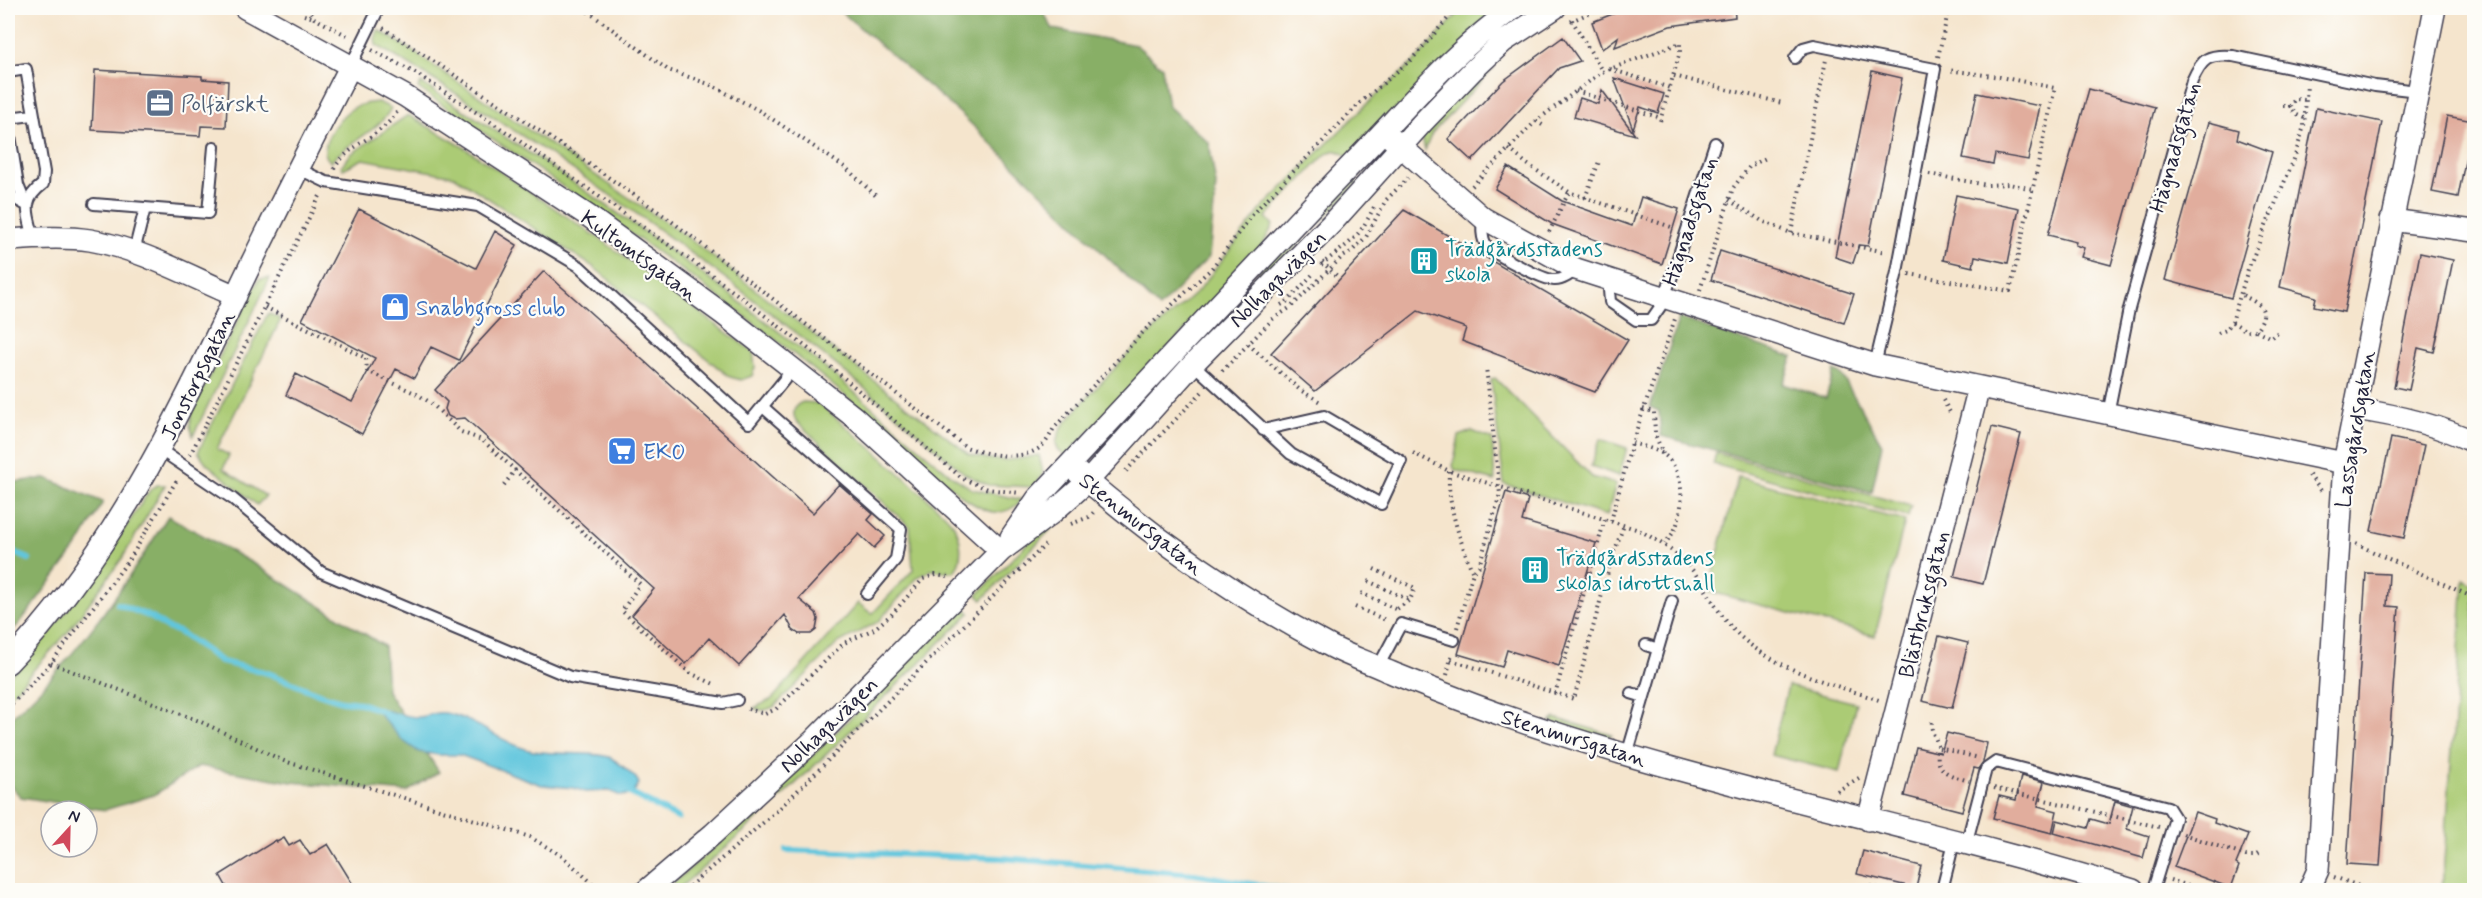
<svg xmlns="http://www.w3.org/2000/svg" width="2482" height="898" font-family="Mynerve,sans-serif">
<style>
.green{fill:#abcb74;stroke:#667658;stroke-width:1.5}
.forest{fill:#88af66;stroke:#556850;stroke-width:1.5}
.water{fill:#60c6dd;stroke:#41748c;stroke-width:1.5}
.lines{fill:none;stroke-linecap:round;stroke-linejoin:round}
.stream{stroke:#60c6dd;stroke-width:6}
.building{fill:#e1ad9d}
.service-casing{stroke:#423f51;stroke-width:14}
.minor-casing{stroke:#423f51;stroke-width:24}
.path{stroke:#423f51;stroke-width:4;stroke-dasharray:1.5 4.5;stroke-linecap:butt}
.service{stroke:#fff;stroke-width:10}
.minor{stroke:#fff;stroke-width:21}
.labels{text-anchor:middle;stroke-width:4.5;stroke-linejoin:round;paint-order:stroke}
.service-label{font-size:22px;fill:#4e5e75;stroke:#fdfcf7;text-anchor:start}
.street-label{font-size:22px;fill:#22223b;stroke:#fdfcf7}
.culture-label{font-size:22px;fill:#0d838f;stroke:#fdfcf7;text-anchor:start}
.shop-label{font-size:22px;fill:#366cbe;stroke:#fdfcf7;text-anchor:start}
</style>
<rect width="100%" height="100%" fill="#fdfcf7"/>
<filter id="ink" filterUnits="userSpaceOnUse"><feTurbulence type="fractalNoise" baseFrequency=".0167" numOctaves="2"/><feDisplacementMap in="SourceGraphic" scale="12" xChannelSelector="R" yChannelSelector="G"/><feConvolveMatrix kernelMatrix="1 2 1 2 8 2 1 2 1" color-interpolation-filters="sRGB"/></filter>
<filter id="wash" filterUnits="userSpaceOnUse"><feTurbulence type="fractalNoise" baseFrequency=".008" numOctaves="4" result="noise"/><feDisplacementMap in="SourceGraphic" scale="24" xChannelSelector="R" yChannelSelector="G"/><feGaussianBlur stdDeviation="1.35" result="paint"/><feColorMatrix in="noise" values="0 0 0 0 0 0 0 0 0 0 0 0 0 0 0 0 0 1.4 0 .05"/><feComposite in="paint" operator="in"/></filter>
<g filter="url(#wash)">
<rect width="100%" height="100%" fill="#f5e5cd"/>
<path class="green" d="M 1463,8 L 1501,8 L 1350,158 C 1339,151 1335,147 1324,156 L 1266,217 L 1273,225 L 1259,252 L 1066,456 L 1058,450 L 1056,443 L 1061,428 L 1084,401 L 1131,351 L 1199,290 L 1263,207 L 1369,102 L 1418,58 Z
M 378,30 L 400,43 L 687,237 L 969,454 C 997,463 1011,461 1039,455 L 1043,473 L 1035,487 L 988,485 L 965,474 C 783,313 586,169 376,45 L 375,39 Z
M 1493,69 L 1432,133 L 1425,150 L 1422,139 L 1426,126 L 1478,73 Z
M 421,83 C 550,164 676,251 796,345 C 850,386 900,432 952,476 L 972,489 L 1023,500 C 1001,520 987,513 964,498 C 920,460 876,421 830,383 C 699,276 557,183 418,88 Z
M 378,102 L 391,108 C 378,133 349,140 331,162 C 314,150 338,118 350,110 C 358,104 368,103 378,102 Z
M 408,115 L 465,148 L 603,241 L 753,352 L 755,367 L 752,376 L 741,380 L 730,377 L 592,266 L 454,176 L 363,159 L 343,169 L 341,166 L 351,154 Z
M 1349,174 L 1358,182 L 1105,447 L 1093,456 L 1092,453 Z
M 270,278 L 193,436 L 190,426 L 192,411 L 259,279 Z
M 268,313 L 281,319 L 217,449 L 229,455 L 223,469 L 266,496 L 257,505 L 207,464 L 198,452 Z
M 1495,378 L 1592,477 L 1616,484 L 1607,516 L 1504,484 L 1491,379 Z
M 803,402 L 818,403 C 853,432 887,461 920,492 C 931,502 944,512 953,524 C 962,538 964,559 954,572 L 931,570 L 918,577 L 878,622 L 838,643 L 775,706 C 768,710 762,712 754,708 L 772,699 L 858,603 L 872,614 L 913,570 L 910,527 L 798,423 C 791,415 793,405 803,402 Z
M 1472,431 L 1492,439 L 1495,481 L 1455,470 L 1453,466 L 1459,436 Z
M 1600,439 L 1627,448 L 1619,476 L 1591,466 Z
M 1716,453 L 1911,506 L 1908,517 L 1713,464 Z
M 1738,477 L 1905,521 L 1875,636 L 1708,591 Z
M 157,485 L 165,485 L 123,557 L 68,632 L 8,698 L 8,678 C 64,622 107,556 150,490 Z
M 1049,521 L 1054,526 L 982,600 L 977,595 Z
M 2464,579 L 2474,585 L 2474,890 L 2442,890 Z
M 964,607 L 970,613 C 874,708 780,803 677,890 L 665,890 L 742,824 Z
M 1788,686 L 1856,703 L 1839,772 L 1771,755 Z
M 1555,718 L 1612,735 L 1605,739 L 1550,722 Z"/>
<path class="forest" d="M 837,8 L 1041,8 L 1053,29 L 1136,45 L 1162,67 L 1168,106 L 1209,143 L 1216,185 L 1209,257 L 1159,308 L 962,115 Z
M 1679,318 L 1793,357 L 1783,384 L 1826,398 L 1834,371 L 1841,374 L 1882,444 L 1872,492 L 1661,436 L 1659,411 L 1650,407 Z
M 46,478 L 103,502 L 79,544 L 19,624 L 8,634 L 8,483 Z
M 168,516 L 254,564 L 384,646 L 387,691 L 439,772 L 407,792 L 291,782 L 199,766 L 154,795 L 105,810 L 21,797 L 8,783 L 8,720 C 72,664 123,589 168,516 Z"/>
<path class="water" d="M 382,709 C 393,712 407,717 418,717 C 428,717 434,711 445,713 C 476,719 499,742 529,750 C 550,756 597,751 611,758 C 620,763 628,771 636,778 L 639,783 L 633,794 L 621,796 L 609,791 L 585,792 L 574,788 L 542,785 L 460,755 L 439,755 L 419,752 L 402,740 L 380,715 L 379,711 Z"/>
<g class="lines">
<path class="stream" d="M 8,550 L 29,559
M 118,604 L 151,617 L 167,628 L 179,632 L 222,662 L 268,673 L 314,692 L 342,701 L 360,703 L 384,712
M 628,792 L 678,818
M 786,850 L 1002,858 L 1194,874 L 1286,890"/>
</g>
<g id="blocks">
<path class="building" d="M 1628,8 L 1734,8 L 1735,17 L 1670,26 L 1615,47 L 1618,37 L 1602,49 L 1592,22 Z
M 1563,37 L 1580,61 L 1559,68 L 1472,161 L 1448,139 L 1503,81 Z
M 95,70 L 202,76 L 202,79 L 228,81 L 226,127 L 201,126 L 200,136 L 92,130 Z
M 1872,71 L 1902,78 L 1868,246 L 1859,245 L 1853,263 L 1835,257 Z
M 1614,78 L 1664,94 L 1658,113 L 1640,107 L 1633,129 Z
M 2089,89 L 2155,107 L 2111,265 L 2081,257 L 2084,248 L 2075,245 L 2076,242 L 2048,235 Z
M 1602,90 L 1635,135 L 1574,117 L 1580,98 L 1598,104 Z
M 1977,93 L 2040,106 L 2028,160 L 1995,154 L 1993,164 L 1963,158 Z
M 2316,108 L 2382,122 L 2344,312 L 2314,306 L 2316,297 L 2280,287 Z
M 2447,116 L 2473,121 L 2458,197 L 2432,192 Z
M 2209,122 L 2239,130 L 2237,139 L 2272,152 L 2231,298 L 2165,280 Z
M 1508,167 L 1562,201 L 1632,226 L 1641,197 L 1679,209 L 1662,264 L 1552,224 L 1495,189 Z
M 1956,195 L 2019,208 L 2008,263 L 1975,256 L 1973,267 L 1943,260 Z
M 359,209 L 476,268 L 495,231 L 517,245 L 459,360 L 431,347 L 414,378 L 396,369 L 362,434 L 286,395 L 296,374 L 352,402 L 375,358 L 302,320 Z
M 1404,210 L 1628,340 L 1595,392 L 1462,341 L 1466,328 L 1418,311 L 1315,391 L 1271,353 Z
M 1720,251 L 1854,294 L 1844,323 L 1711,280 Z
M 2420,253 L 2453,260 L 2434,352 L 2418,348 L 2409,390 L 2394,387 Z
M 544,271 L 813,513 L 839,484 L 873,514 L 868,520 L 885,536 L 874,548 L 859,534 L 799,599 L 816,613 L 818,619 L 816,630 L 811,634 L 799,634 L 793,630 L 785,615 L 739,666 L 709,638 L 686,664 L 632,615 L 654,589 L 465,418 L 454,419 L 448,416 L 445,409 L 447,402 L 435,390 Z
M 1992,427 L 2021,434 L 1983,584 L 1954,577 Z
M 2391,438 L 2424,445 L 2404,538 L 2371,531 Z
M 1506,492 L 1528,499 L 1522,521 L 1596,543 L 1559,666 L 1507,650 L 1502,667 L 1458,654 Z
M 2366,573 L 2389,574 L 2387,606 L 2399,607 L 2380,866 L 2347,864 Z
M 1939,636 L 1968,643 L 1952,708 L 1922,701 Z
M 1947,733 L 1987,743 L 1983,762 L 1978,769 L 1974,768 L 1962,811 L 1904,796 L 1916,747 L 1941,753 Z
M 2021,776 L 2044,782 L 2038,806 L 2057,811 L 2052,833 L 1993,818 L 1999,796 L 2016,800 Z
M 2115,801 L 2133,806 L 2127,829 L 2149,836 L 2143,858 L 2054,833 L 2057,820 L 2088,828 L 2091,819 L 2109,824 Z
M 2195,812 L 2215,819 L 2214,823 L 2248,835 L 2236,864 L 2239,866 L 2231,888 L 2174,867 Z
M 284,838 L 289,846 L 300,840 L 310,855 L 328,844 L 357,891 L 229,891 L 220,875 L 276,840 L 277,842 Z
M 1863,851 L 1921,866 L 1916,888 L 1857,874 Z"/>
</g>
</g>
<g filter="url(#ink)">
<use href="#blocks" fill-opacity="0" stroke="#423f51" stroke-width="1.5"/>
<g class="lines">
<g class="service-casing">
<path id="service" d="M 1795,58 L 1803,48 L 1814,45 L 1935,69 L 1897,272 L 1875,365
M 351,65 L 379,8
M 8,72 L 26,69 L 44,172 L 43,184 C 20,201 28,214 34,238
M 8,118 L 33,115
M 8,123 L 18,185 L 26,205
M 299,169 L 326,182 L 478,206 L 579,266 L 749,423 L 793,369
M 8,195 L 26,205
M 94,204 L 208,213 L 214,147
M 1483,218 C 1482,227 1481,239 1487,246 C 1494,254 1545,281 1555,280 C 1564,280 1570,274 1576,269
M 134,252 L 145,208
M 1611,280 L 1609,290 L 1610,302 L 1636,320 L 1651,320 L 1660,307 L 1671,279 L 1715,143
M 1193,364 L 1291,454 L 1381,504 L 1401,461 L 1324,416 L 1263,430
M 763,407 L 901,529 L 896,559 L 867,594
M 2108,414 L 2129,309 L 2192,81 C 2202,58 2208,54 2233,56 L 2375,86 L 2418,91
M 159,449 L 233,499 L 321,572 L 570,677 L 723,703 L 737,700
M 1646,645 L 1658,649
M 1378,667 L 1401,624 L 1454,640
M 1631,693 L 1644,697
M 1627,755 L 1672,601
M 1966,845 L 1986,769 L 1996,762 L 2168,807 L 2175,818 L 2153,890
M 1942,890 L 1954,842"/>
</g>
<g class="minor-casing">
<path id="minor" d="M 245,8 L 405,96 L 587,215 L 723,314 L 854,417 L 1001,551
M 1384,132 L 1483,218 L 1576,269 L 1875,365 L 2344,463
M 2391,220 L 2474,231
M 8,240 C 34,238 64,236 90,240 C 141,249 189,276 236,296
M 2355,409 C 2396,415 2436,424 2474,442
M 1069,465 C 1149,535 1237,598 1332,647 C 1349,656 1368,662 1385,670 C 1425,686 1464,702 1505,716 C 1710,788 1925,826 2133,890
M 1011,537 L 1037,499 C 1143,387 1247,273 1354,162 C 1406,109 1453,51 1514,8
M 8,663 C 109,558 173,427 235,297 C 272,219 312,142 351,65
M 1868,820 L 1979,387
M 647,890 L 713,834 L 814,740 L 1001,551 L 1052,513 L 1087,482 L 1193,364 L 1331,224 L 1423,122 L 1473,70 L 1503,42 L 1555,8
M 2309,890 L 2318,870 L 2344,463 L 2435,8"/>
</g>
<path class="path" d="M 307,8 L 314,18 L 350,37
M 583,8 L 668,70 L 709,84 L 760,111 L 846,168 L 876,196
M 304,15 L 314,18
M 1572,20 L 1602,71
M 1571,21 L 1601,8
M 383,28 L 570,151 L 666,217 L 966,447 C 987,455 1026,463 1044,444 C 1048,440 1051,433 1054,428 L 1146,329 L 1211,269 L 1257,209 L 1360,103 L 1413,58 L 1457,8
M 372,50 L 417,74 L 508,133 L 709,273 L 818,356 L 963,479 L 988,489 L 1020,493
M 1938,57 L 1949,8
M 1610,69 L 1670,88
M 1674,76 L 1782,103
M 1576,91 L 1661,118
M 2283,106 L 2290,106
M 2304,118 L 2295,114 L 2290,106 L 2295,99 L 2306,100
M 1536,121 L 1544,126
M 1509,149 L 1527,164 L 1569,192 L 1674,228
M 334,169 C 349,143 381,137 397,112
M 1929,174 L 1987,185 L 2009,184 L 2033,189
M 1472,186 L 1536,121 L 1602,72 L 1680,43 L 1680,52 L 1659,125
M 1585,198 L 1600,159
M 1729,200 L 1762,221 L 1791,233 L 1886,252
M 1549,232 L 1569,192
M 1791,233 L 1826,60
M 1322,262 L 1337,276
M 1321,265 C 1349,242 1357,242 1374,207
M 1909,274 L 2010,291 L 2055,88 L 2000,77 L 1948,70
M 1700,290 L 1733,188 L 1750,166 L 1766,158
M 1281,305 L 1288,301 L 1312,275
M 265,307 L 366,358 L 367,371 L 417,394 L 431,403 L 461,432 L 482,440 L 640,584 L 622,611 L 690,673 L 716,685
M 2232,322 L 2247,331 L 2256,330 C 2272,308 2259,304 2240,294
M 2256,330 L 2271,338 L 2278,332
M 2218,333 L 2226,330 L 2232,322 L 2248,269 L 2294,159 L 2304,126 L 2307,85
M 1248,344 L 1300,390 L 1322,403
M 1222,371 L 1273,319 L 1291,307 L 1341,258 L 1351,252 L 1366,237 L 1386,200 L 1408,178
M 1943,400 L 1951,414
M 1643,409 L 1654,412 L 1655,434 L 1663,454
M 1632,443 C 1642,446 1655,449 1663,454 C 1685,469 1685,508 1675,529 C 1673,534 1668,539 1665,544
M 1413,453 L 1449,471 L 1639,530 C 1660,542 1682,555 1696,575 C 1712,598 1720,618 1742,638 C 1780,671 1832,684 1879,700
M 190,455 L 321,194
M 1126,471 L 1202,392
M 1449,471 C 1447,506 1460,539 1472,571
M 2309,475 L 2323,493
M 504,485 L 516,469
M 1611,521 L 1632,443 L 1675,319
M 1071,524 L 1089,517 L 1096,510
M 2356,544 L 2470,596
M 1374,569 L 1415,588 L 1410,600 L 1394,611
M 2474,574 C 2471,590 2466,611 2474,625
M 1368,581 L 1409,600
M 1361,593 L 1395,609
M 1355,607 L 1388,621
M 1457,628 L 1473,572 L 1479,566 L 1500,494 L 1486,367
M 1451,660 L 1574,699 L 1612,557 L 1624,525
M 51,663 L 199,721 L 284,761 L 530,837 L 562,856 L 600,890
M 1447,675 L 1452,653
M 1555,694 L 1605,519
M 8,708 L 51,663 L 131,557 L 178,478
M 748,709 L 765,714 L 776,709 L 844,643 L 874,629 L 892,614 L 923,579 L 936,575 L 948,577
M 1932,722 C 1930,732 1936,737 1938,746 C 1939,751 1937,755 1938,760 C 1941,775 1957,777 1969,781
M 1939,748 L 1979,758
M 1994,788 L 2159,827
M 1837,791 L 1859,778
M 2183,834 L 2246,856 L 2255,856 L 2261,852
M 2334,877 L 2370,890
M 2170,880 L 2202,890
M 685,890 L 778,810 L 1045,545
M 1868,890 L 1869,886 L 1887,890"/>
<use href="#service" class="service"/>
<use href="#minor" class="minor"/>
</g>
</g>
<defs>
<g id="office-square" transform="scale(1.5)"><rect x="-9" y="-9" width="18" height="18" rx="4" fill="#5c6f8a" stroke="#fdfcf7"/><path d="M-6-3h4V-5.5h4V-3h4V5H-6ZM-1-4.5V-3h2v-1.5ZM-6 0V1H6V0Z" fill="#fff"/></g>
<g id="building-square" transform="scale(1.5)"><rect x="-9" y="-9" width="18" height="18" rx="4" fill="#0f9aa8" stroke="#fdfcf7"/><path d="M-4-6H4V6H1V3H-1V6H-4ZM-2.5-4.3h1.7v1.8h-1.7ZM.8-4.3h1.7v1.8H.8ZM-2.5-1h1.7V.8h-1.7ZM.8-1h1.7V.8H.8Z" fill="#fff"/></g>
<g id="shop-square" transform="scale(1.5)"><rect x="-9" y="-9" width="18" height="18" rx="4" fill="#3f7fe0" stroke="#fdfcf7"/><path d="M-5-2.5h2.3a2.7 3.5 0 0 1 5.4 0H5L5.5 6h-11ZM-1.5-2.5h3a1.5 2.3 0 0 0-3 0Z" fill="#fff"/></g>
<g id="supermarket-square" transform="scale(1.5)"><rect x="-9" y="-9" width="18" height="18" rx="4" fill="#3f7fe0" stroke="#fdfcf7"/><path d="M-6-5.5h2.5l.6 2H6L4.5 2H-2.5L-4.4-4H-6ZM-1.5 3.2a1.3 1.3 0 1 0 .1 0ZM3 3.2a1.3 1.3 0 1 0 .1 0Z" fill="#fff"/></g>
</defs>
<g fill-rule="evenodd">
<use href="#office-square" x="160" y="103"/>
<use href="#building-square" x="1424" y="261"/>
<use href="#shop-square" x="395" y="307"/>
<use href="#supermarket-square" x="622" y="451"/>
<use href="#building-square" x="1535" y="570"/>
</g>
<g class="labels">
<g class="service-label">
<text x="181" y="111">Polfärskt</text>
</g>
<g class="street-label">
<text transform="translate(2174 147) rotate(-74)" y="8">Hägnadsgatan</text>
<text transform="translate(1689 221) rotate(-72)" y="8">Hägnadsgatan</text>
<text transform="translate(640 255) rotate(36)" y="8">Kultomtsgatan</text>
<text transform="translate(1277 278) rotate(-45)" y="8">Nolhagavägen</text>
<text transform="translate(197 375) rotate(-64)" y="8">Jonstorpsgatan</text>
<text transform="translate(2354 429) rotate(-81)" y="8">Lassagårdsgatan</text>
<text transform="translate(1142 523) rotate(38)" y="8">Stenmursgatan</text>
<text transform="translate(1923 604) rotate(-76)" y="8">Blästbruksgatan</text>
<text transform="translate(828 724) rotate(-44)" y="8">Nolhagavägen</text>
<text transform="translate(1574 737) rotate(17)" y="8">Stenmursgatan</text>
</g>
<g class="culture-label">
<text x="1445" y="256">Trädgårdsstadens<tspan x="1445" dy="25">skola</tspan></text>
<text x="1556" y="565">Trädgårdsstadens<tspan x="1556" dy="25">skolas idrottshall</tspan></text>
</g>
<g class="shop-label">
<text x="416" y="315">Snabbgross club</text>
<text x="643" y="459">EKO</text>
</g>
</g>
<rect width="2482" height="898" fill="none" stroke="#fdfcf7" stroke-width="30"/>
<g transform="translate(69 829) rotate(22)"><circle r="28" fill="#fdfcf7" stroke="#a5a5ac" stroke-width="1.5"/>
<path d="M0-4.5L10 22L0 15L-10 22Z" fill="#d1495b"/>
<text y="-9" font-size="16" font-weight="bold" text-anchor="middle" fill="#22223b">N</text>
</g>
</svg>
